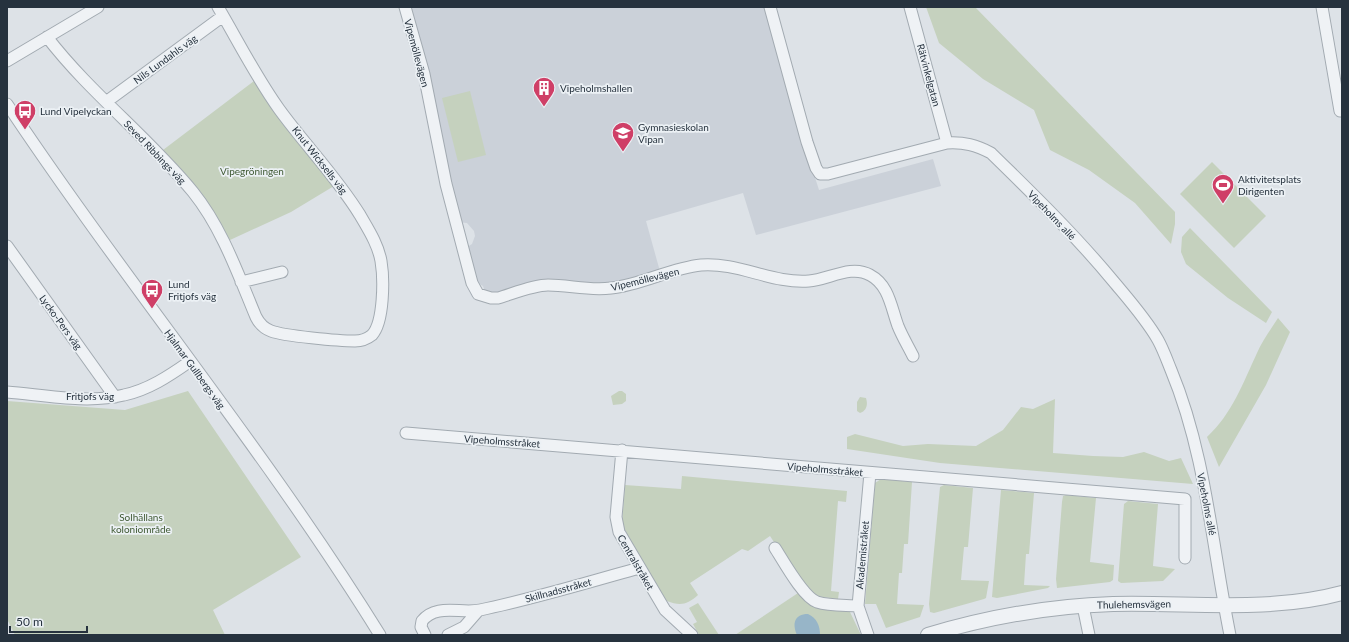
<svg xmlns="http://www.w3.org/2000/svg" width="1349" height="642" font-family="Lato,sans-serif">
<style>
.built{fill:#cbd1d9}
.green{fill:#c5d1be}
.water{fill:#97b5c8}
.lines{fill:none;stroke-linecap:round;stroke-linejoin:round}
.minor-casing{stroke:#a2aab1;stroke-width:13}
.tertiary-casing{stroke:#a2aab1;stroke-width:16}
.minor{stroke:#eff2f5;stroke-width:11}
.tertiary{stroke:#eff2f5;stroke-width:14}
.labels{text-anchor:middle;stroke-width:3.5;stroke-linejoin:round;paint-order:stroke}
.street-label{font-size:10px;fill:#26323e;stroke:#ecf1f5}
.poi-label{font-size:10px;fill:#26323e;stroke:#ecf1f5;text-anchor:start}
.park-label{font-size:10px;fill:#3f5933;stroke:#ecf1f5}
</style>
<rect width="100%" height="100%" fill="#dde2e7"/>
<path class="built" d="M 405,7 L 764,7 L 801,134 L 819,190 L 933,159 L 941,186 L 756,235 L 743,193 L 646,221 L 661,275 L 613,288 L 560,285 L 486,295 L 483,286 L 476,282 L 464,249 L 472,244 L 475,236 L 474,231 L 467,223 L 457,222 Z"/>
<path class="green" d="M 926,7 L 975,7 L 1175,212 L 1175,224 L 1171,244 L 1135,203 L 1089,170 L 1050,150 L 1034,110 L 983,79 L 939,43 Z
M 254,81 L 281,122 L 334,186 L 291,212 L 230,240 L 200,191 L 163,150 Z
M 470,91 L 486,155 L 458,162 L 442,98 Z
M 1212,162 L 1266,216 L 1234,248 L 1180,194 Z
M 1190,228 L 1272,312 L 1266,323 L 1228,298 L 1186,264 L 1181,252 L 1182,237 Z
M 1278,318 L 1290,332 L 1266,385 L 1219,467 L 1207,437 C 1232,414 1243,383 1257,353 C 1262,341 1271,329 1278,318 Z
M 188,391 L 301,557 L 213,610 L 225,635 L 15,635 L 7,619 L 7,401 L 125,410 Z
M 619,391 L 622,391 L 626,394 L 626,401 L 622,404 L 613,405 L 611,396 Z
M 860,397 L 866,398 C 868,404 867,411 860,413 L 857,411 L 857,402 Z
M 1055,399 L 1053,453 L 1093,456 L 1123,457 L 1144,452 L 1169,461 L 1181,458 L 1193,484 L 940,463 L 847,449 L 847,437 L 855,434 L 903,446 L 928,444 L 976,446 L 1003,430 L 1021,407 L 1033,409 Z
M 682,476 L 847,491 L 846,502 L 838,501 L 831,591 L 839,592 L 838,599 L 816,596 L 805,589 L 770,536 L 748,551 L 742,549 L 690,583 L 698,595 C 687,605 680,606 667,601 L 643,565 L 622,524 L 625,485 L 681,489 Z
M 881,479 L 912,482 L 908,544 L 904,544 L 902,573 L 899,573 L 897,604 L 924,605 L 920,617 L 886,628 L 876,604 L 865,604 L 875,483 Z
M 944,485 L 973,488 L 968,547 L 964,547 L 961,580 L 989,581 L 986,598 L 984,599 L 934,613 L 930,612 L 929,604 L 940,487 Z
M 1001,490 L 1034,493 L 1029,554 L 1026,554 L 1024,585 L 1050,586 L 1048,588 L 997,598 L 992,597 Z
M 1066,495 L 1096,498 L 1090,562 L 1114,565 L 1113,580 L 1110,582 L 1057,588 L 1056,579 L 1062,502 L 1063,496 Z
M 1128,501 L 1158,504 L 1153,566 L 1175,569 L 1163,581 L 1121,583 L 1118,581 L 1124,504 Z
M 798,593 C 811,611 831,607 850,612 L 861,635 L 735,635 Z
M 698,603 L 719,635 L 699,635 L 693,624 L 697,622 L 689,608 Z"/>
<path class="water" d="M 808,614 C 817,618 820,626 820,635 L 797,635 C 792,624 794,614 808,614 Z"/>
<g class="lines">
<g class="minor-casing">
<path id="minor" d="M 405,7 L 424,74 L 446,184 L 472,283 L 478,294 L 491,298 L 498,298 C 512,294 533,285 548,285 C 569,285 589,291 611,288 C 641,285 671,268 701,265 C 738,262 773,284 809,281 C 828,280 851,264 870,275 C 889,285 891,307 898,326 C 902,336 908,346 913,356
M 770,7 L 807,142 L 816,168 L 820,174 L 828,174 L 947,143 C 964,142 976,145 991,153 C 1034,195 1076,236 1114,282 C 1129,300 1146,319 1158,340 C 1163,349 1167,360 1171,370 C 1206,454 1212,547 1230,635
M 910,7 L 947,143
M 1322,7 L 1340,111
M 47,37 C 90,93 148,137 193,192 C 222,228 238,274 256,317 C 259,323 263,328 271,331 C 284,336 339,341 355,341 C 361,341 367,339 372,335 C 384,322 384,279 381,261 C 378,244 368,229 360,215 C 336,176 305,145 279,109 C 256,77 238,41 218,7
M 7,61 L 98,7
M 106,102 L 223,16
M 7,104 C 127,284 266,451 380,635
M 7,246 L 115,397
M 241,282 L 282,272
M 7,392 C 44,395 87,404 124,395 C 148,390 169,376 189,362
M 406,433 L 1185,499 L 1185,558
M 622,450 L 616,517 L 619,532 L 665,610 L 692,635
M 775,548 C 784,562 803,597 817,602 C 830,606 845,605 858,606
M 1083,606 L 1089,635
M 425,635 L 421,627 L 422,621 C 436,603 461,614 480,610 C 533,599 586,583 639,568
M 448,635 L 464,627 L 478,611
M 868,635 L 858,606 L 870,473"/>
</g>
<g class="tertiary-casing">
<path id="tertiary" d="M 928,635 C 988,617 1050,606 1113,604 C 1188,602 1268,613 1342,593"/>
</g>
<use href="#minor" class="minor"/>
<use href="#tertiary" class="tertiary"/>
</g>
<defs>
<g id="building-pin" transform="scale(1.15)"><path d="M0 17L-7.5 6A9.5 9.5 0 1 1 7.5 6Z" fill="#cf3f67" stroke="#ecf1f5"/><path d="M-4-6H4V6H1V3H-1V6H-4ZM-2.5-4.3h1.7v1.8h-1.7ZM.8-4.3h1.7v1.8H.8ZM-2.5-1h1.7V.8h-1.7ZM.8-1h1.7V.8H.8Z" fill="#fff"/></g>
<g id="bus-pin" transform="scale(1.15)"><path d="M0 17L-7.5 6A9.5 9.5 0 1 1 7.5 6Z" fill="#cf3f67" stroke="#ecf1f5"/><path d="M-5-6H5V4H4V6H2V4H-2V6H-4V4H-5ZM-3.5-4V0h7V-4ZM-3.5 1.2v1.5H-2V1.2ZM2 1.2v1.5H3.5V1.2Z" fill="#fff"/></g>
<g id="school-pin" transform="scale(1.15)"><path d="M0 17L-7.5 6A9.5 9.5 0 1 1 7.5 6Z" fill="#cf3f67" stroke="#ecf1f5"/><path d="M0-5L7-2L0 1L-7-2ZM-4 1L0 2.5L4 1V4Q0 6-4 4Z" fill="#fff"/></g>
<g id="stadium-pin" transform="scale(1.15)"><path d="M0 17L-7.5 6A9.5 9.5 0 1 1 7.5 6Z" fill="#cf3f67" stroke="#ecf1f5"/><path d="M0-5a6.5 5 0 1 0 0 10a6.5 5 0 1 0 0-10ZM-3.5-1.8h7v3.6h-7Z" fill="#fff"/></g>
</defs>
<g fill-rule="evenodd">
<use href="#building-pin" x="544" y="88"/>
<use href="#bus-pin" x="25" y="111"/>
<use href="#school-pin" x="623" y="133"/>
<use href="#stadium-pin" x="1223" y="185"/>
<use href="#bus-pin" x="152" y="290"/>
</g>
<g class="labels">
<g class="street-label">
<text transform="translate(417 53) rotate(75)" y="4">Vipemöllevägen</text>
<text transform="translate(165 59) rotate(-36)" y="4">Nils Lundahls väg</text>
<text transform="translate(929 75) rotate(75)" y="4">Rätvinkelgatan</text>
<text transform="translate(155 152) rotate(46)" y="4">Seved Ribbings väg</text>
<text transform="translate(320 160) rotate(52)" y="4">Knut Wicksells väg</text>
<text transform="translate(1052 215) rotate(46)" y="4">Vipeholms allé</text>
<text transform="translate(645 279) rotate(-14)" y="4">Vipemöllevägen</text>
<text transform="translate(61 322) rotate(54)" y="4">Lycko-Pers väg</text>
<text transform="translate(195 369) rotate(54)" y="4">Hjalmar Gullbergs väg</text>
<text x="90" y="400">Fritjofs väg</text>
<text transform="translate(502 441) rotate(4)" y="4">Vipeholmsstråket</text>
<text transform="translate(825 469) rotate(5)" y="4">Vipeholmsstråket</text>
<text transform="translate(1207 504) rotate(79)" y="4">Vipeholms allé</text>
<text transform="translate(862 555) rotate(-85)" y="4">Akademistråket</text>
<text transform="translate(636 562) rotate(60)" y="4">Centralstråket</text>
<text transform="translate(558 590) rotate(-15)" y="4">Skillnadsstråket</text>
<text transform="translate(1134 604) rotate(-1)" y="4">Thulehemsvägen</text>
</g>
<g class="poi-label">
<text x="560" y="92">Vipeholmshallen</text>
<text x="40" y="115">Lund Vipelyckan</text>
<text x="638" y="131">Gymnasieskolan<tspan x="638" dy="12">Vipan</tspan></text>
<text x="1238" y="183">Aktivitetsplats<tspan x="1238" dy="12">Dirigenten</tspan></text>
<text x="168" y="288">Lund<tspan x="168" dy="12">Fritjofs väg</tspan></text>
</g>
<g class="park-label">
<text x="252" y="175">Vipegröningen</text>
<text x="141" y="521">Solhällans<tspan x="141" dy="12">koloniområde</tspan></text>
</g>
</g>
<rect width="1349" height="642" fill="none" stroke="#26323e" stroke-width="16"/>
<path d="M10 626v6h77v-6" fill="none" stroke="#26323e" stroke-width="2"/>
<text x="16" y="626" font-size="12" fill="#26323e" stroke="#ecf1f5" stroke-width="3" paint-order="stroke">50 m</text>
</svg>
